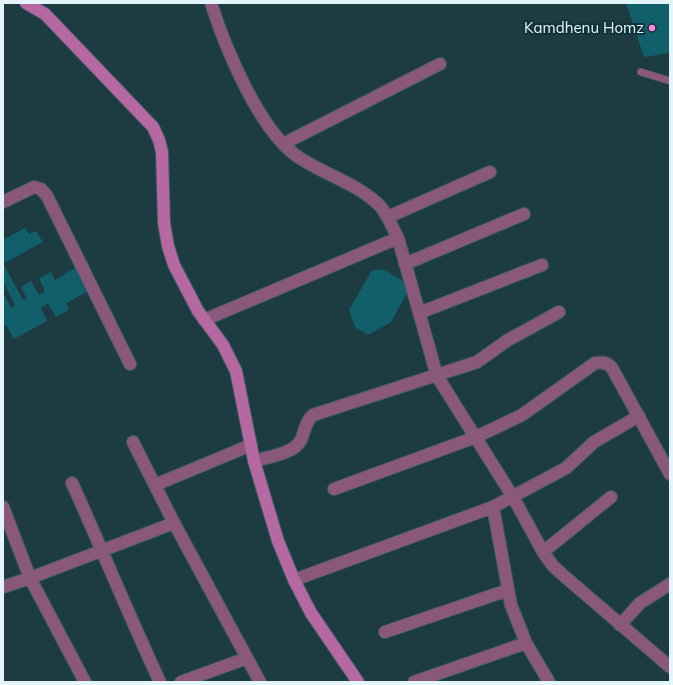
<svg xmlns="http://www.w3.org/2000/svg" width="673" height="685" font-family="Mulish,sans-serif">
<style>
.building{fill:#115f6b}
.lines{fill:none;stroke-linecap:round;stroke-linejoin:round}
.lane-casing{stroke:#3c5a5f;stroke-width:8}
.street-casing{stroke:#3c5a5f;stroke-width:14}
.secondary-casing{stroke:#3c5a5f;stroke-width:14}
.lane{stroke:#89587b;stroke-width:7}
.street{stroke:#89587b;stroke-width:12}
.secondary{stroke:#b568a1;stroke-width:12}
.poi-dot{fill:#fe86e0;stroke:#113238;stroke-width:1.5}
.labels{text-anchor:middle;stroke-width:4;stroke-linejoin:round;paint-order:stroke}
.poi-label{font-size:15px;fill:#e3f5f9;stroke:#113238;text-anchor:end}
</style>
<rect width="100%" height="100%" fill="#1c3c42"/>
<path class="building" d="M 626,3 L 670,3 L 670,53 L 644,57 Z
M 25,228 L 29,234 L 36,231 L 43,242 L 3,264 L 3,240 Z
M 4,265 L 23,300 L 27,299 L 21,287 L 31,281 L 39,295 L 45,291 L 39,278 L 51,272 L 55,280 L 78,266 L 91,290 L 66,303 L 69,310 L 56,317 L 48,303 L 41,308 L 47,321 L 14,339 L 6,325 L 3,326 L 3,297 L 5,296 L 11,308 L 15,305 L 3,281 Z
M 372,270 L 385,270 L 411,286 L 391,322 L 368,335 L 355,327 L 349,310 Z"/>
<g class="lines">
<g class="lane-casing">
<path id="lane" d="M 641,72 L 670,81"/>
</g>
<g class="street-casing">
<path id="street" d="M 211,3 C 225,47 257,125 294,154 C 319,173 358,183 380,206 C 388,215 392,227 398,238 L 437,376 L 513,497 L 543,552 L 553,566 L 563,575 L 670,667
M 283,144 L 440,64
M 3,202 L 34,187 L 41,189 L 47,196 L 130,364
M 388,217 L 490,172
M 405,264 L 524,214
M 419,313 L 542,265
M 204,320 L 398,238
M 133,442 L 174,523 L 260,682
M 254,461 C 268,457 294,454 301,440 C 305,431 305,422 313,415 L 477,362 L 508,340 L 559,312
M 72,483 C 102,549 129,616 160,682
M 155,485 L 251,445
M 334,489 L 476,437 L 522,415 L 595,363 C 602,362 607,362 612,368 L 670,474
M 3,507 L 30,578 L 85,682
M 493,507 L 511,605 L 526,643 L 549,682
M 543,552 L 611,497
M 294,580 L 493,507 L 566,468 L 594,442 L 639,416
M 3,587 L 30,578 L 174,523
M 620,625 L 640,603 L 670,584
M 385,632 L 508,590
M 181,682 L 247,658
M 414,682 L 526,643"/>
</g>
<g class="secondary-casing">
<path id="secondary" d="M 26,3 L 45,14 L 153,127 L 159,140 L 162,152 L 164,223 L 168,246 L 174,265 L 198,311 L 223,345 L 236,371 L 254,461 L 278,541 L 294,580 L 311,613 L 358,682"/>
</g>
<use href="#lane" class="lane"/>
<use href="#street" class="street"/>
<use href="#secondary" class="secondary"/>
</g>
<circle class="poi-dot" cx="652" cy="28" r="4"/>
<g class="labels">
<g class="poi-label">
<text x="644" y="33">Kamdhenu Homz</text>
</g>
</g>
<rect width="673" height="685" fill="none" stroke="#e3f5f9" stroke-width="8"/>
</svg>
